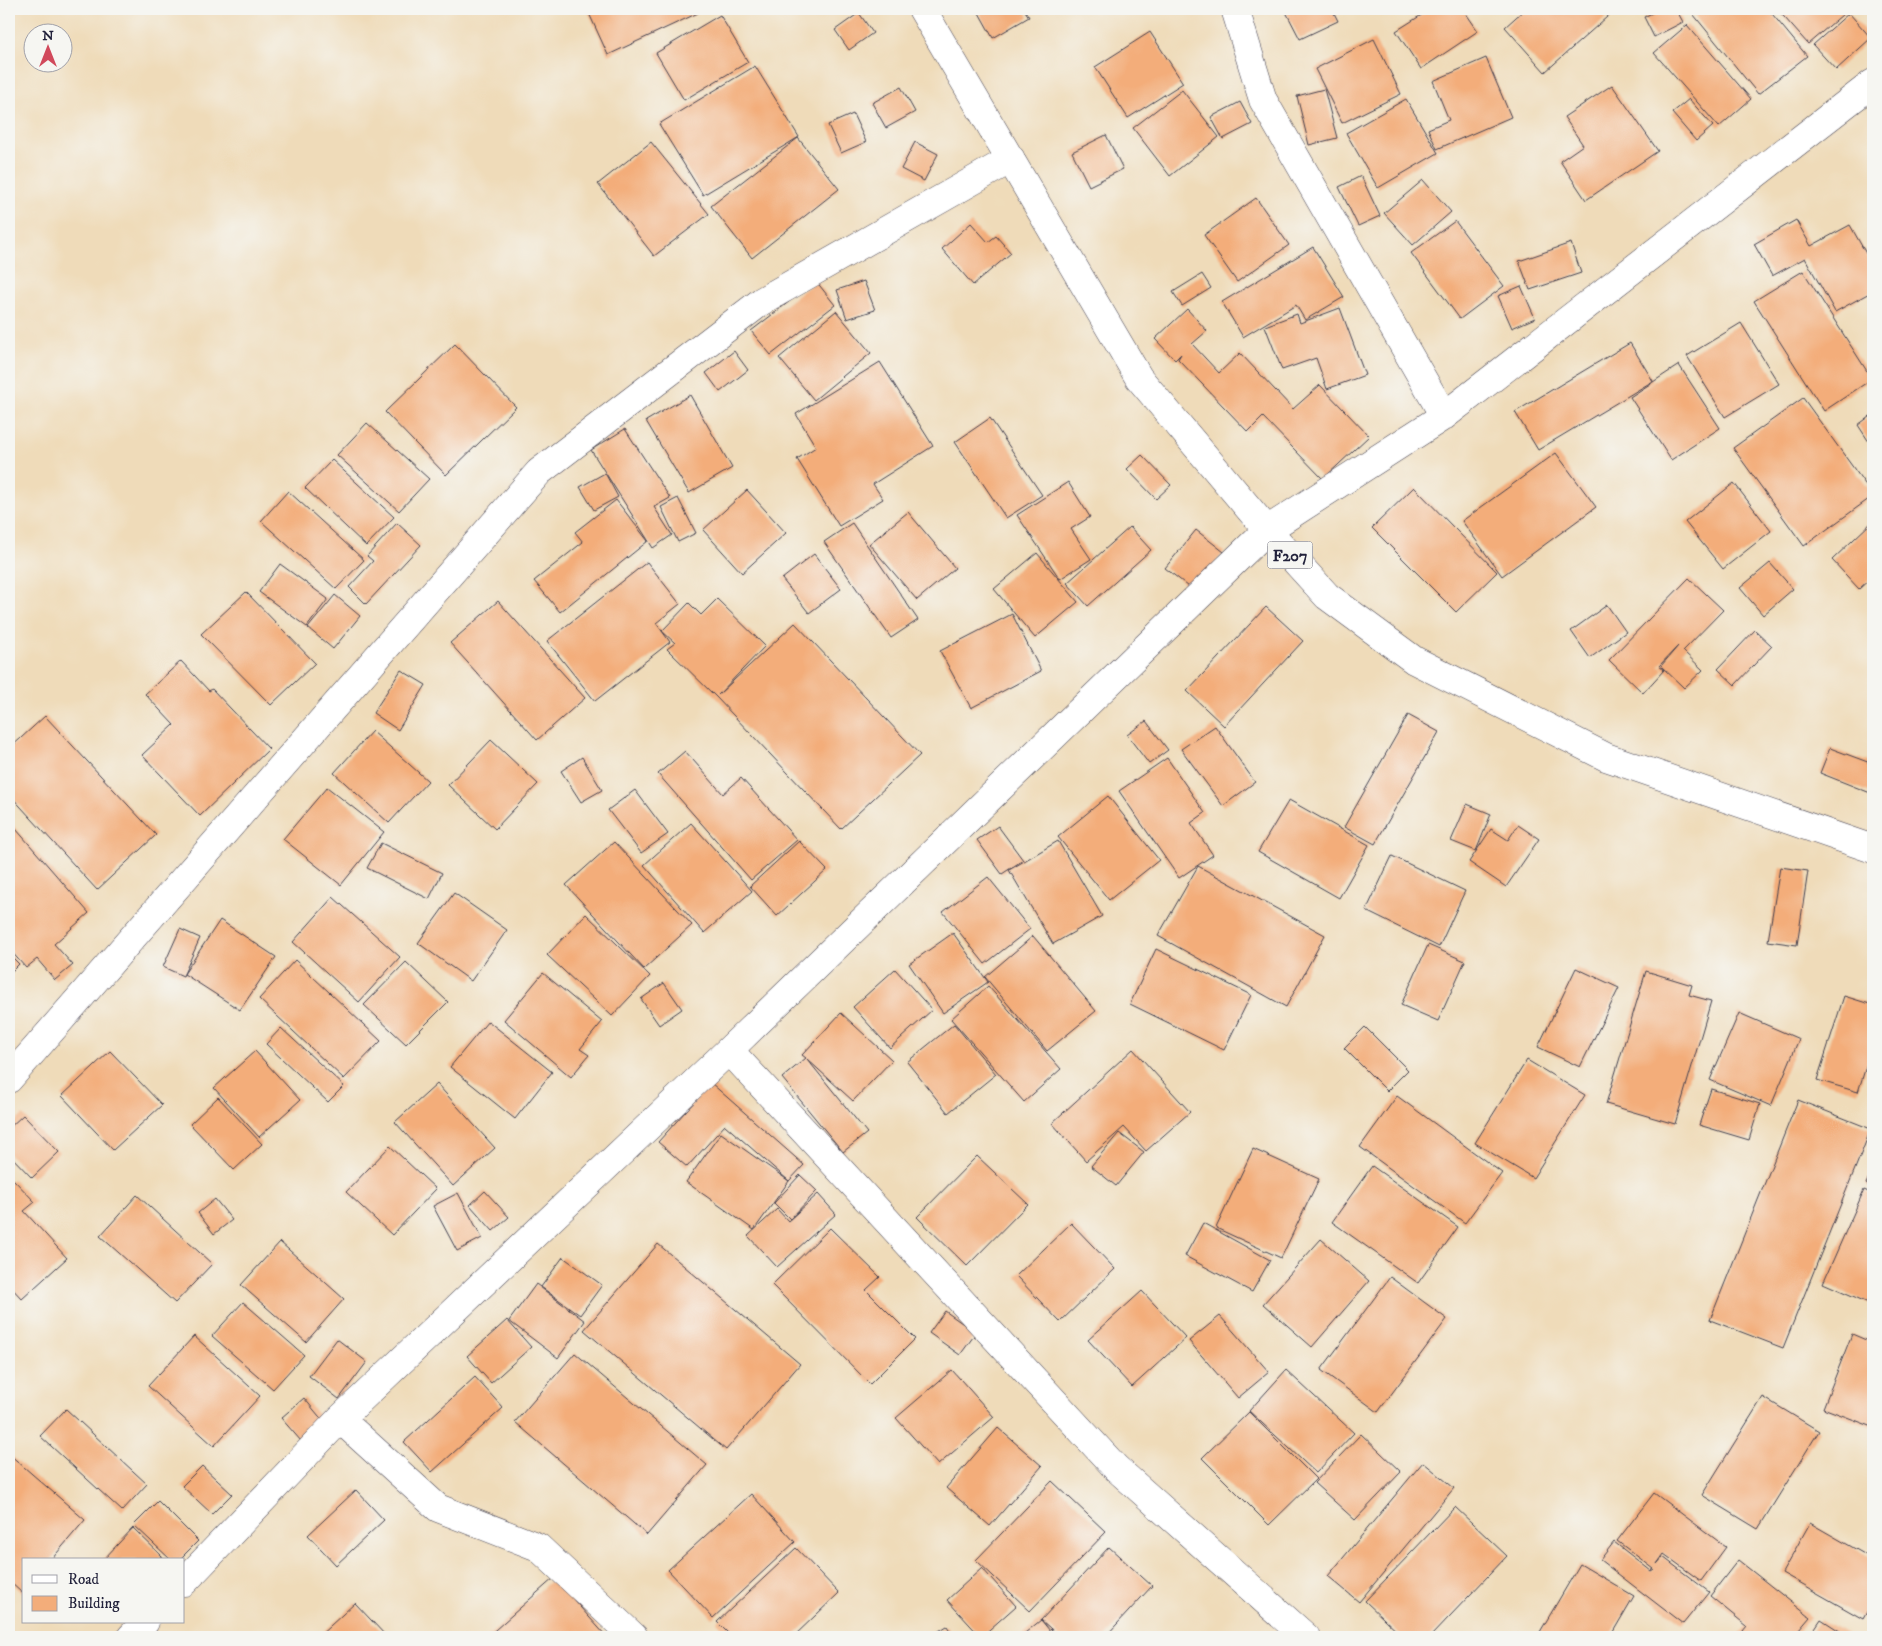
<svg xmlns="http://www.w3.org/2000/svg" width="1882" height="1646" font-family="'IM FELL DW Pica',serif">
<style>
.building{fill:#f3ad7a}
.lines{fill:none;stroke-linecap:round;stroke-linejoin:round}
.minor-casing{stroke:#413e4e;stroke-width:29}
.major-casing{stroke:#413e4e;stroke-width:29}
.minor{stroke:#fff;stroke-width:28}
.major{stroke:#fff;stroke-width:28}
.labels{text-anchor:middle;stroke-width:4;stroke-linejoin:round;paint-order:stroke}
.shield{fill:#f6f6f2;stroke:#626272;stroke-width:1}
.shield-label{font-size:16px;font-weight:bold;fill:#22223b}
</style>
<rect width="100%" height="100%" fill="#f6f6f2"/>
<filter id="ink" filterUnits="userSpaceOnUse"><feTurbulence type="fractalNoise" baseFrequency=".02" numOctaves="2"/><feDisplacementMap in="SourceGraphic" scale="10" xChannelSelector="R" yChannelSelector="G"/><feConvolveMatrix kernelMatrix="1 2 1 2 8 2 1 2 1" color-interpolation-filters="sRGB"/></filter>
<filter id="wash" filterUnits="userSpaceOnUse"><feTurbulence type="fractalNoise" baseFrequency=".0096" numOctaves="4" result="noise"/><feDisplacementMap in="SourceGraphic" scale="20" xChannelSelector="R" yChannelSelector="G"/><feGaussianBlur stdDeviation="1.12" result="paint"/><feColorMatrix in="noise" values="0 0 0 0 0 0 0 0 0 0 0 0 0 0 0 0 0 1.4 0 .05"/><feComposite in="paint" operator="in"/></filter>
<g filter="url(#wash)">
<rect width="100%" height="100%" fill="#efdbb9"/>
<g id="blocks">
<path class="building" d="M 587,9 L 696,9 L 698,13 L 608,55 Z
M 983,9 L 1024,9 L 1029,17 L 993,38 L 978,11 Z
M 1287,9 L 1332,9 L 1338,21 L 1300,39 L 1285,10 Z
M 1431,9 L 1463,9 L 1478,31 L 1421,69 L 1396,31 Z
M 1525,9 L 1616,9 L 1545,72 L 1505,27 Z
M 1660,9 L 1676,9 L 1683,22 L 1654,37 L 1644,17 Z
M 1689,9 L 1768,9 L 1807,56 L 1758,94 Z
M 1777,9 L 1849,9 L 1808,44 Z
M 859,13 L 873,33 L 849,50 L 835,30 Z
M 1849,13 L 1871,38 L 1836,70 L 1813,45 Z
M 720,15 L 748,62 L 684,100 L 656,53 Z
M 1687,25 L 1751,99 L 1719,127 L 1654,53 Z
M 1150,32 L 1183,83 L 1128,118 L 1095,67 Z
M 1374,39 L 1401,94 L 1342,123 L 1315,69 Z
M 1486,58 L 1511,117 L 1437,149 L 1428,129 L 1449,120 L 1433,81 Z
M 755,66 L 799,137 L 703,195 L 659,124 Z
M 1612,85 L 1658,151 L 1586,200 L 1560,161 L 1583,145 L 1564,117 Z
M 901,87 L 915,112 L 886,128 L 872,103 Z
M 1324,89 L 1337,138 L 1309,145 L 1297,96 Z
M 1182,90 L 1219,137 L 1170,176 L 1133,128 Z
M 1406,99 L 1438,153 L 1378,188 L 1346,133 Z
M 1689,99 L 1713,126 L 1696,141 L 1672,113 Z
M 1240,102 L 1252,124 L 1223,139 L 1211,117 Z
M 853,114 L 866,142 L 841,153 L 828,125 Z
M 1106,135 L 1123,169 L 1089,186 L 1072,152 Z
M 798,138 L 839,189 L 752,258 L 711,206 Z
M 651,142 L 709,214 L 654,256 L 598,184 Z
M 915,142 L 938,154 L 924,181 L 901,169 Z
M 1361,176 L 1380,216 L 1358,226 L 1339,187 Z
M 1423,180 L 1451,212 L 1413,245 L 1384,213 Z
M 1256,198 L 1289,245 L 1237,282 L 1204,235 Z
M 1796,220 L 1811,246 L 1850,225 L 1873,266 L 1873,291 L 1835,312 L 1805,258 L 1772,276 L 1754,244 Z
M 1455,221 L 1504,286 L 1460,319 L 1411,253 Z
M 971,223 L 988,242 L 996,236 L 1011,253 L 973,285 L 942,249 Z
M 1571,243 L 1581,273 L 1530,290 L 1519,261 Z
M 1313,247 L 1344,297 L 1305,320 L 1296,305 L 1243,337 L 1222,302 Z
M 1803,271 L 1872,379 L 1824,411 L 1754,301 Z
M 1202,274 L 1211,288 L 1182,306 L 1173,292 Z
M 816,281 L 835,305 L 771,355 L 751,331 Z
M 864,281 L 875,310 L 847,319 L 837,290 Z
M 1521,286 L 1535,318 L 1512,328 L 1498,296 Z
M 1340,308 L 1365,375 L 1327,389 L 1316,358 L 1282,370 L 1265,326 L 1297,314 L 1300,323 Z
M 1187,309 L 1207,331 L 1192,344 L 1219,373 L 1240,353 L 1293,409 L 1320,385 L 1369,436 L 1323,479 L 1263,417 L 1248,432 L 1178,359 L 1181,354 L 1175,360 L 1155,339 Z
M 836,311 L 871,353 L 814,400 L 779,358 Z
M 1741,323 L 1779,384 L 1725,417 L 1687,356 Z
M 1630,343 L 1653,381 L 1538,450 L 1515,412 Z
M 455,344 L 516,407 L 446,475 L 385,412 Z
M 734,351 L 748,370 L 720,392 L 706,373 Z
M 880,362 L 933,446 L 873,484 L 883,499 L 839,526 L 797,459 L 816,447 L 796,414 Z
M 1679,365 L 1720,428 L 1671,460 L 1630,397 Z
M 690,395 L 732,468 L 689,493 L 646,421 Z
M 1803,398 L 1873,495 L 1873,496 L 1804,546 L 1733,448 Z
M 1873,414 L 1873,448 L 1858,425 Z
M 990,418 L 1042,495 L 1006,518 L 955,442 Z
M 367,423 L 429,479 L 399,511 L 337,455 Z
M 625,429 L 670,498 L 654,507 L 672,535 L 653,548 L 591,450 Z
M 1556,453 L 1596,507 L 1502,576 L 1462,521 Z
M 1142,455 L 1171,485 L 1156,499 L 1127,469 Z
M 332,460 L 394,517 L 366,546 L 305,488 Z
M 605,473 L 618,497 L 594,510 L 580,487 Z
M 1068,482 L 1090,517 L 1071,529 L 1091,559 L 1060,579 L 1017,515 Z
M 1734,483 L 1771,531 L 1723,569 L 1685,522 Z
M 1414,487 L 1497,572 L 1456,612 L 1372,528 Z
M 747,490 L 786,533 L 742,573 L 703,530 Z
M 288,491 L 364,560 L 336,589 L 261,521 Z
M 678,498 L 696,533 L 678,542 L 661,507 Z
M 616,500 L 648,541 L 560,612 L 534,581 L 583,542 L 575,532 Z
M 908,512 L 955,568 L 917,600 L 869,544 Z
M 1873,521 L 1873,576 L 1859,589 L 1832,560 Z
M 397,523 L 421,545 L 366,604 L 349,587 L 373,561 L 367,556 Z
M 852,523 L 918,620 L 891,638 L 824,542 Z
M 1130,527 L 1151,550 L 1088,606 L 1067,583 Z
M 1196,530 L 1224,552 L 1193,590 L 1165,568 Z
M 1037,553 L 1078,602 L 1035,638 L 994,589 Z
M 814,554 L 841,589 L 809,613 L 782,579 Z
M 647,562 L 680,604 L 656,623 L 670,642 L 595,701 L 547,641 Z
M 1770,563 L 1793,589 L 1763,615 L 1740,588 Z
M 280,564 L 328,599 L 307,627 L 259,592 Z
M 1689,578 L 1723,610 L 1683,651 L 1703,670 L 1684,688 L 1661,666 L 1678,646 L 1659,666 L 1664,670 L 1643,693 L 1609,660 Z
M 246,592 L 315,663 L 271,705 L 201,634 Z
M 335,595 L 360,616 L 333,649 L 308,628 Z
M 717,599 L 765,646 L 718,695 L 795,623 L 920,755 L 841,829 L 716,697 L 667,649 L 675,643 L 662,631 L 689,603 L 701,615 Z
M 498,601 L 585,698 L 537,740 L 450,643 Z
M 1607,605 L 1626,632 L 1590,658 L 1571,631 Z
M 1266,607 L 1303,641 L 1224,726 L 1187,691 Z
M 1012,614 L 1041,671 L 971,708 L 940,651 Z
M 1755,630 L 1772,646 L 1735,685 L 1718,669 Z
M 181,661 L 209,691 L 212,689 L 269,749 L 200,816 L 142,755 L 174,725 L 145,694 Z
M 401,670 L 426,685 L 398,730 L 373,713 Z
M 1408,715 L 1439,732 L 1375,844 L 1344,827 Z
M 45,716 L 156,835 L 97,890 L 9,794 L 9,749 Z
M 1146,721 L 1168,750 L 1149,764 L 1127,735 Z
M 1215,726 L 1255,782 L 1223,806 L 1181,749 Z
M 372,731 L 428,781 L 389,823 L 334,773 Z
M 491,740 L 538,784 L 495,829 L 448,785 Z
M 1830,748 L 1873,764 L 1873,794 L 1820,773 Z
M 685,751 L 723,794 L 741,778 L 797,840 L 751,880 L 658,774 Z
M 582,757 L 602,790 L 581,802 L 561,771 Z
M 1167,758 L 1205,813 L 1191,823 L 1213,855 L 1179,878 L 1119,791 Z
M 327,787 L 384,832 L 341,885 L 283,839 Z
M 635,790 L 668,834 L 641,853 L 608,810 Z
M 1108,796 L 1159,860 L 1109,900 L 1058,837 Z
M 1289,800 L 1369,845 L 1339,898 L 1258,852 Z
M 1467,804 L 1491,814 L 1476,851 L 1451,841 Z
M 9,821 L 89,913 L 54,944 L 73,965 L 55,980 L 37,959 L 26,968 L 9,949 Z
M 691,823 L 752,891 L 704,933 L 644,865 Z
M 1518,825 L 1539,839 L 1506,887 L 1469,862 L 1491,829 L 1508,840 Z
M 998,826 L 1023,860 L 1002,874 L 977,840 Z
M 799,841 L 827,870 L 777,916 L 750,886 Z
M 1058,841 L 1102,916 L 1053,944 L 1009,870 Z
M 614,842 L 692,925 L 644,969 L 566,885 Z
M 381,843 L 442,873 L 429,899 L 367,868 Z
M 1392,856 L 1465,891 L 1439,947 L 1366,911 Z
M 1198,866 L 1325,935 L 1286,1007 L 1158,936 Z
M 1780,867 L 1808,871 L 1797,945 L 1768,941 Z
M 988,877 L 1030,929 L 985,964 L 943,912 Z
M 454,893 L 507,930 L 471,981 L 418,943 Z
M 333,897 L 400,957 L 359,1002 L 293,942 Z
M 586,914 L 650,976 L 612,1016 L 547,955 Z
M 220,920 L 276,957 L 240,1010 L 184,974 Z
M 180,929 L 200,938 L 183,976 L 163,967 Z
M 953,933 L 988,982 L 943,1013 L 909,964 Z
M 1033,936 L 1096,1011 L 1047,1051 L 985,977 Z
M 1428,945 L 1465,961 L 1438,1021 L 1401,1005 Z
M 1156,949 L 1251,995 L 1224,1050 L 1130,1004 Z
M 9,954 L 19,964 L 9,974 Z
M 295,960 L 381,1041 L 344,1079 L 259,999 Z
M 406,962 L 448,1002 L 406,1044 L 364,1005 Z
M 1576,968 L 1619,988 L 1580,1067 L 1538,1047 Z
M 895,969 L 932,1010 L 890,1048 L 853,1007 Z
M 1646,971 L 1692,985 L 1689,995 L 1711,1001 L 1675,1124 L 1606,1104 Z
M 543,973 L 602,1022 L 580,1049 L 589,1055 L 571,1077 L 504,1020 Z
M 664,983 L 682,1009 L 659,1025 L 641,999 Z
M 988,986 L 1061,1069 L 1024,1102 L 951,1019 Z
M 1844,996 L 1873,1005 L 1873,1044 L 1858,1092 L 1817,1080 Z
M 841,1013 L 892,1060 L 853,1101 L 807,1059 L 867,1133 L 843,1152 L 782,1078 L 806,1058 L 802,1055 Z
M 1739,1013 L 1799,1039 L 1771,1106 L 1710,1080 Z
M 488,1021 L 552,1072 L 515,1119 L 450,1067 Z
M 954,1024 L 996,1074 L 948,1113 L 907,1062 Z
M 1365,1027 L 1408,1070 L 1387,1091 L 1344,1048 Z
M 281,1028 L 344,1086 L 328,1102 L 266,1044 Z
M 1133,1049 L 1190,1112 L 1146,1151 L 1124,1127 L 1086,1161 L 1052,1123 Z
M 110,1051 L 162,1105 L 113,1150 L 62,1096 Z
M 255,1051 L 300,1100 L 259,1137 L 214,1088 Z
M 1527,1060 L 1585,1095 L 1533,1178 L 1475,1143 Z
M 711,1083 L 804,1165 L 789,1181 L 725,1125 L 687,1167 L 658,1142 Z
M 437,1084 L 495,1148 L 453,1186 L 395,1122 Z
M 1711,1089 L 1760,1104 L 1749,1140 L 1699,1125 Z
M 1397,1096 L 1502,1173 L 1465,1223 L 1360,1147 Z
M 218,1097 L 262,1144 L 234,1170 L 190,1124 Z
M 1798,1100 L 1871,1129 L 1783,1348 L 1710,1320 Z
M 23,1115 L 59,1152 L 32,1178 L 9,1154 L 9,1128 Z
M 721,1133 L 789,1181 L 754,1230 L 686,1182 Z
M 1119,1133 L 1144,1152 L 1116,1186 L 1091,1166 Z
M 390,1146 L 436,1189 L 392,1235 L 346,1192 Z
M 1253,1149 L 1319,1179 L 1281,1258 L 1216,1228 Z
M 977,1156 L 1028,1204 L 967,1266 L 917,1217 Z
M 1372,1166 L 1458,1227 L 1418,1283 L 1332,1222 Z
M 1873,1168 L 1873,1188 L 1866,1184 Z
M 800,1175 L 817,1191 L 790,1219 L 774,1203 Z
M 13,1179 L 35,1202 L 24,1211 L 67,1258 L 22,1299 L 9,1285 L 9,1183 Z
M 1864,1190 L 1873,1194 L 1873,1305 L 1823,1283 Z
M 485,1191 L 509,1217 L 493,1231 L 470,1205 Z
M 458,1193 L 482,1238 L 457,1251 L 433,1206 Z
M 818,1194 L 836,1214 L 777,1267 L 748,1236 L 777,1209 L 788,1221 Z
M 137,1195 L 212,1264 L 175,1303 L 100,1236 Z
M 215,1199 L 232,1220 L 214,1234 L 198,1213 Z
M 1071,1223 L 1115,1269 L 1060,1322 L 1016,1276 Z
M 1203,1223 L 1270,1260 L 1252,1292 L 1185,1256 Z
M 830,1228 L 880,1277 L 866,1290 L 915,1339 L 870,1384 L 772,1285 Z
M 1321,1239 L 1369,1281 L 1312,1347 L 1263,1304 Z
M 280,1242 L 344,1299 L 306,1342 L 241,1285 Z
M 658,1244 L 800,1364 L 726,1450 L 584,1330 Z
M 563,1257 L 602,1285 L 580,1315 L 541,1287 Z
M 1390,1277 L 1447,1319 L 1378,1412 L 1321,1370 Z
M 536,1284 L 585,1321 L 558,1358 L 509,1321 Z
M 1142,1291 L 1186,1338 L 1132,1387 L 1088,1340 Z
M 243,1302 L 304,1355 L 273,1389 L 212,1336 Z
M 945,1311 L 976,1333 L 960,1355 L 929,1333 Z
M 1220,1316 L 1269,1372 L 1238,1398 L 1189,1341 Z
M 507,1320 L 531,1347 L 491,1383 L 467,1356 Z
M 1852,1334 L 1873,1343 L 1873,1427 L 1823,1408 Z
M 194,1336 L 260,1396 L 214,1446 L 148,1386 Z
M 337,1339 L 367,1362 L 339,1399 L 309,1376 Z
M 575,1353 L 707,1465 L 647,1535 L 515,1422 Z
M 952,1370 L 994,1417 L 938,1465 L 896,1418 Z
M 1286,1370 L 1354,1433 L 1316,1473 L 1249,1411 Z
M 475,1377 L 503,1408 L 432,1472 L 404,1442 Z
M 1763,1397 L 1819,1431 L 1758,1529 L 1702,1495 Z
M 304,1398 L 324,1422 L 301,1441 L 281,1418 Z
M 66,1409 L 147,1484 L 122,1511 L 40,1436 Z
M 1249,1412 L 1316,1479 L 1269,1525 L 1202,1458 Z
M 998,1428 L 1042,1466 L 990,1526 L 946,1488 Z
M 1361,1434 L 1401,1472 L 1355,1520 L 1314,1483 Z
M 9,1454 L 85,1520 L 51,1560 L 24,1560 L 24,1591 L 22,1593 L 9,1581 Z
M 1423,1462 L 1454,1488 L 1359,1602 L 1328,1576 Z
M 202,1466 L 232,1494 L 212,1514 L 182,1486 Z
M 1052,1481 L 1106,1532 L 1030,1611 L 976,1560 Z
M 356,1490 L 384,1520 L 336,1565 L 308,1535 Z
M 1654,1493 L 1726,1547 L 1701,1581 L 1664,1554 L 1657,1564 L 1663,1557 L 1709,1592 L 1683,1624 L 1600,1560 L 1614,1542 L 1651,1571 L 1654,1569 L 1617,1541 Z
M 751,1494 L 795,1542 L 713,1618 L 668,1570 Z
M 158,1501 L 198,1541 L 179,1560 L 171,1560 L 134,1525 Z
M 1455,1507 L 1507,1556 L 1430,1637 L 1403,1637 L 1365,1601 Z
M 1810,1523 L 1873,1559 L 1873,1601 L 1863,1619 L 1782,1573 Z
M 133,1528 L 162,1556 L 159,1560 L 103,1560 Z
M 1109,1547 L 1152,1586 L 1105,1637 L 1060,1637 L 1041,1620 Z
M 796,1548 L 839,1593 L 793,1637 L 732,1637 L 717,1622 Z
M 1738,1560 L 1810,1617 L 1793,1637 L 1738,1637 L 1747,1626 L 1710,1596 Z
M 1580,1564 L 1634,1596 L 1610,1637 L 1537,1637 Z
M 982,1568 L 1016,1606 L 981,1637 L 947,1600 Z
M 554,1578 L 607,1637 L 487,1637 Z
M 355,1603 L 387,1637 L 318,1637 Z
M 1821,1619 L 1849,1637 L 1809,1637 Z
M 1041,1620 L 1055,1637 L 1020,1637 Z
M 947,1626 L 954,1637 L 929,1637 Z"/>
</g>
</g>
<g filter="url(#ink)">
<use href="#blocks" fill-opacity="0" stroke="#413e4e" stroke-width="1"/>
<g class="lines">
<g class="minor-casing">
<path id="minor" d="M 1235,9 L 1263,100 L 1444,416
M 729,1050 L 1116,1468 L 1306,1637
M 9,1079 L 539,472 L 762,301 L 1011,159
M 340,1419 L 438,1508 L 538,1547 L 634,1637
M 184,1582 L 340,1419 L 729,1050 L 1267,530 L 1444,416 L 1873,83
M 131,1637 L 145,1622"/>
</g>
<g class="major-casing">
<path id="major" d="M 922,9 L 1139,378 L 1267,530 L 1327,596 L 1414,660 L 1606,757 L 1873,849"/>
</g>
<use href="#minor" class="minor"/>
<use href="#major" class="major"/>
</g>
</g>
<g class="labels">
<rect class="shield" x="1267.5" y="541.5" width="45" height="27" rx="4"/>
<g class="shield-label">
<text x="1290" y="561">F207</text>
</g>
</g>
<rect width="1882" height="1646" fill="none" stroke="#f6f6f2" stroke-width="30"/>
<rect x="22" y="1558" width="162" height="65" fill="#f6f6f2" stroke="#a1a1a9"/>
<rect x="32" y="1575" width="25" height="8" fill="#ffffff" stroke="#a1a1a9"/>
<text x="68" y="1584" font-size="15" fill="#22223b">Road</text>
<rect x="32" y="1596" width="25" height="15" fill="#f3ad7a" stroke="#a1a1a9"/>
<text x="68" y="1608" font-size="15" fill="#22223b">Building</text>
<g transform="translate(48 48)"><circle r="24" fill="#f6f6f2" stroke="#a1a1a9"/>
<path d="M0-4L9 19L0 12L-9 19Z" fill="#d1495b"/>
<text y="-8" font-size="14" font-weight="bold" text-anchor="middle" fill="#22223b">N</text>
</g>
</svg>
